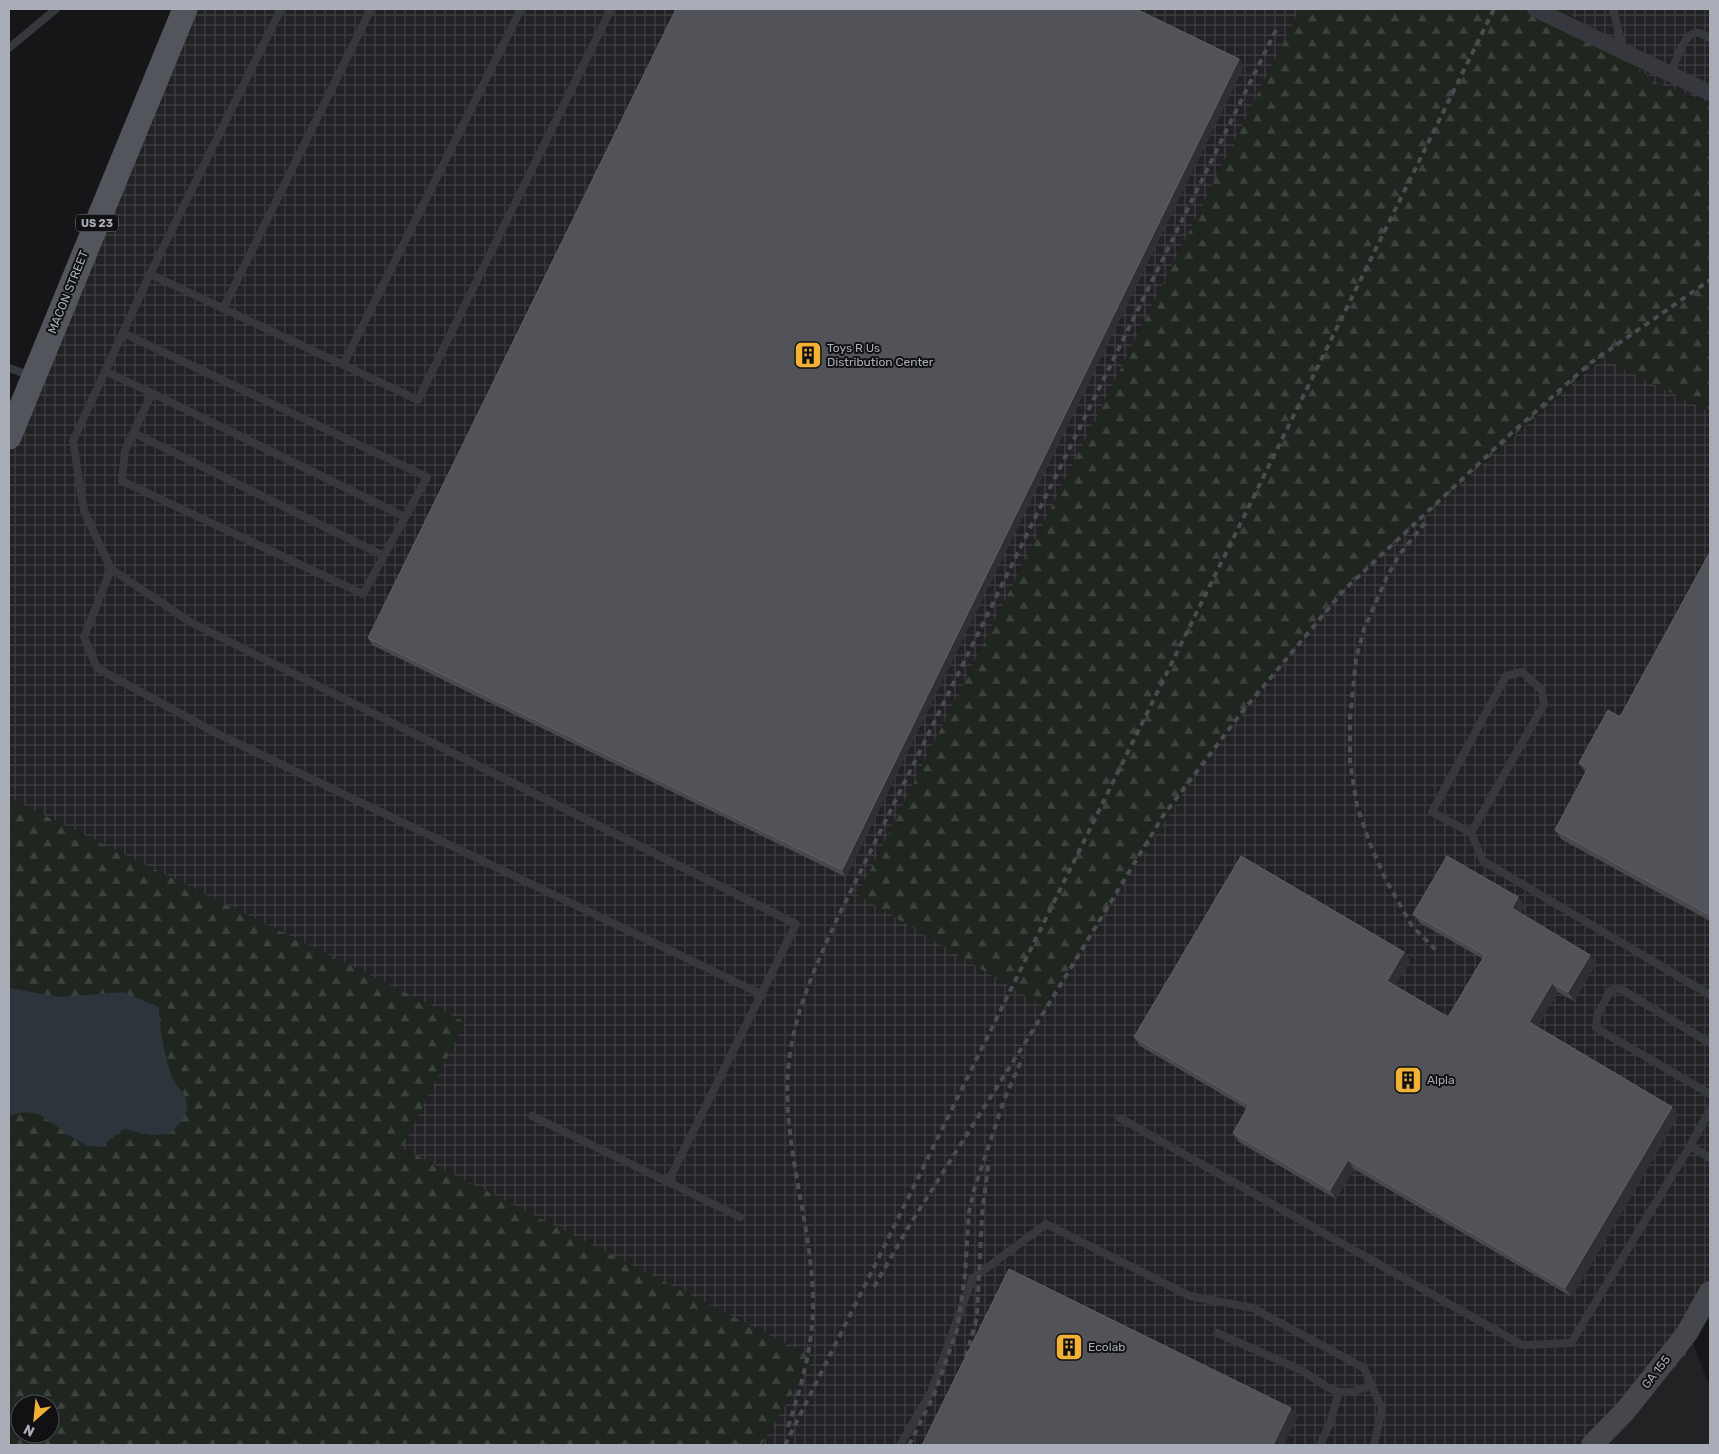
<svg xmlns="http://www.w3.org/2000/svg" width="1719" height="1454" font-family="Rubik,sans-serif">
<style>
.built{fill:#222225}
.industrial{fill:url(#industrial-grid)}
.forest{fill:url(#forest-firs);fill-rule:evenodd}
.water{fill:#2c353c}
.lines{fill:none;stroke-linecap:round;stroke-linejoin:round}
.lane{stroke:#37383d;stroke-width:8}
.street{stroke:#37383d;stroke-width:16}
.secondary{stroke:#45474d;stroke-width:22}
.primary{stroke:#53555c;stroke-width:25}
.rail{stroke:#4a4c52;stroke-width:4;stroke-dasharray:6 5;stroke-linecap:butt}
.wall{fill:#47494d}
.shaded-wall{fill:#2f3033}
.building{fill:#525359;stroke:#5f6168}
.labels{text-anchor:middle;stroke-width:4;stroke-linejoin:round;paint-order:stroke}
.shield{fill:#111113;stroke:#7b7e86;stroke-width:1}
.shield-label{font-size:11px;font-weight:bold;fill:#a8adb8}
.street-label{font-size:12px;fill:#a8adb8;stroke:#111113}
.poi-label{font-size:12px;fill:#a8adb8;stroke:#111113;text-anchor:start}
</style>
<defs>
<pattern id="industrial-grid" width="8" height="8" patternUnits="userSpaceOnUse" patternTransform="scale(1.25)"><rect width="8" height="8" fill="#222225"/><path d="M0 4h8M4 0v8" fill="none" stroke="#3f3f43"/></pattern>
<pattern id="forest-firs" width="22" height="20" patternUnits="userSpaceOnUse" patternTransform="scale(1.25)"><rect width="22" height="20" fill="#1e261f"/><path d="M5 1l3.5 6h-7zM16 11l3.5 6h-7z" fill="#3c433d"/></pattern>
</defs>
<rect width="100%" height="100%" fill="#161618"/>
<path class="built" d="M 1693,1343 L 1710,1388 L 1710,1445 L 1599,1445 L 1684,1358 Z"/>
<path class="industrial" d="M 184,9 L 1300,9 L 858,895 L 1197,771 L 1335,596 L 1602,358 L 1710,412 L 1710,1312 L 1684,1358 L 1599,1445 L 761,1445 L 814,1358 L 401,1148 L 465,1022 L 9,798 L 9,428 Z
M 1564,9 L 1710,9 L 1710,103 L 1656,83 Z"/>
<path class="forest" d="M 1300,9 L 1564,9 L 1656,83 L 1710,103 L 1710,412 L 1601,358 L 1335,596 L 1197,771 L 1044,1007 L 858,895 Z
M 9,798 L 465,1022 L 402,1148 L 814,1358 L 761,1445 L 9,1445 ZM 20,1404 L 50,1404 L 50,1434 L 20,1434 Z"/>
<path class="water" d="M 9,988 L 60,997 L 123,992 L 159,1007 C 160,1031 164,1052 171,1075 C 174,1085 187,1093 187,1105 C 188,1117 177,1126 170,1134 L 150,1135 L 124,1129 L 101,1147 L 88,1146 L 70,1136 L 39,1114 L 25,1112 L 9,1115 Z"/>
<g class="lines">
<path class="lane" d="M 281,9 L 150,274 L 418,400 L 611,9
M 1613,9 L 1623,50
M 9,48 L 56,9
M 1671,73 C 1676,62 1684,30 1699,33 C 1703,34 1707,37 1710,38
M 150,274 L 73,441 L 84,511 L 111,569 L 192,623 L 796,924 L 668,1182 L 532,1116
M 223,309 L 371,9
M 343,365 L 521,9
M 9,368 L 29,375
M 105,371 L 152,393 L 125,451 L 122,481 L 363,594 L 427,477 L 123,333
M 152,393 L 405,517
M 134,433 L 384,556
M 111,569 L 84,637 L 97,668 L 218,734 L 761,994
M 1471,833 L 1432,812 L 1506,676 L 1522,672 L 1542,690 L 1544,704 L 1471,833 L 1483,861 L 1710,995
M 1710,1043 L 1619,988 L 1610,991 L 1597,1016 L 1596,1028 L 1710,1094
M 1710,1110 L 1690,1146 L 1710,1158
M 1120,1118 L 1522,1345 L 1571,1343 L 1690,1146
M 668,1182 L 740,1217
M 1217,1333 L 1301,1370 L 1327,1387 L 1339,1392 L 1350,1392 L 1372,1386
M 900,1445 L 931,1392 L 972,1279 L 1046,1224 L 1190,1296 L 1253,1308 L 1364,1368 L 1382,1409 L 1374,1445
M 1320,1445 L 1330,1423 L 1339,1392"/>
<path class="street" d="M 1535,9 L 1710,93"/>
<path class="secondary" d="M 1592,1445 L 1626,1410 L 1677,1346 L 1687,1333 L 1710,1292"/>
<path class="primary" d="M 9,437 L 185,9"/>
<path class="rail" d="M 1425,523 L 1399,555 L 1387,577 L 1364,629 L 1356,659 L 1350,719 L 1350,762 L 1357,806 L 1372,849 L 1387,882 L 1412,926 L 1437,951
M 874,1287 L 909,1226 L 1033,1030 L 1163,816 L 1242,712 L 1344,590 L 1506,438 L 1589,364 L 1710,280
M 963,1367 L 977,1317 L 982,1214 L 989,1160
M 788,1427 C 802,1384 814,1343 813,1297 C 811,1221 783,1148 788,1072 C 792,1017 814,970 836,921 L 1277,28
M 785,1445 L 880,1255 L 1494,9
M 909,1445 L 934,1395 L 957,1330 L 965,1275 L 969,1212 L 974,1190 L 1004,1100 L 1023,1057"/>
</g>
<path class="wall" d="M 1244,66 L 846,877 L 372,645 L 368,638 Z
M 1710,552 L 1710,921 L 1561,839 L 1555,830 L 1586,773 L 1579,763 L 1620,717 Z
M 1518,897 L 1525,906 L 1520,914 L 1590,955 L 1596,964 L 1574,1001 L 1558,992 L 1537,1027 L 1672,1107 L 1678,1116 L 1572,1297 L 1354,1169 L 1336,1199 L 1239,1142 L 1233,1133 L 1247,1109 L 1140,1046 L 1134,1037 L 1404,952 L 1410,961 L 1395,986 L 1448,1017 L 1483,959 L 1420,923 L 1413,914 Z"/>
<path class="shaded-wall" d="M 1239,59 L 1244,66 L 846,877 L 842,870 Z
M 1518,897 L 1525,906 L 1518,917 L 1512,908 Z
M 1404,952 L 1410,961 L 1393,990 L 1387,981 Z
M 1590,955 L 1596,964 L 1574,1001 L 1568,992 Z
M 1552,983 L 1558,992 L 1535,1031 L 1529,1022 Z
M 1672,1107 L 1678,1116 L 1572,1297 L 1565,1288 Z
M 1348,1160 L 1354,1169 L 1336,1199 L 1330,1190 Z
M 1291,1408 L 1298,1417 L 1284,1445 L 1273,1445 Z"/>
<path class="building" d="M 676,9 L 1136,9 L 1239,59 L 842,870 L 368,638 Z
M 1710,552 L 1710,915 L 1555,830 L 1588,768 L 1579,763 L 1608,710 L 1620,717 Z
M 1241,856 L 1404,952 L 1387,981 L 1448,1017 L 1485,955 L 1413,914 L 1447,856 L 1518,897 L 1512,908 L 1590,955 L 1568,992 L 1552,983 L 1529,1022 L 1672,1107 L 1565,1288 L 1348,1160 L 1330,1190 L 1233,1133 L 1249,1105 L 1134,1037 Z
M 1009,1269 L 1291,1408 L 1273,1445 L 922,1445 Z"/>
<defs>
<g id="building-square" transform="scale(1.4375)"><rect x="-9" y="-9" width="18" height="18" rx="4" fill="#f2b134" stroke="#111113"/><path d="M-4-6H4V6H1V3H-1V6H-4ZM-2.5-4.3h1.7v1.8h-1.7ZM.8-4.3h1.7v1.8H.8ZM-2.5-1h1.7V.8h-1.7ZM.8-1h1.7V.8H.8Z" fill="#111"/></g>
</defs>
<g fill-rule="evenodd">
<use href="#building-square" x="808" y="355"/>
<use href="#building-square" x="1408" y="1080"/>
<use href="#building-square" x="1069" y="1347"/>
</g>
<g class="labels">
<rect class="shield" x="76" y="214.5" width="42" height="17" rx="4"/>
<g class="shield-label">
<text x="97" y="227">US 23</text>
</g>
<g class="street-label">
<text transform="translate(68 292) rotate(-68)" y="4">MACON STREET</text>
<text transform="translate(1656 1372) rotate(-52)" y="4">GA 155</text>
</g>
<g class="poi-label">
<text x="827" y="352">Toys R Us<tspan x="827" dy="14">Distribution Center</tspan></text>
<text x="1427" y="1084">Alpla</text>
<text x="1088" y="1351">Ecolab</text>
</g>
</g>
<rect width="1719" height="1454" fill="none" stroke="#a8adb8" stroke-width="20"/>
<g transform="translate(35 1419) rotate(207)"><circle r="24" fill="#111113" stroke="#4d4f55"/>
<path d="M0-4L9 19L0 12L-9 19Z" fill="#f2b134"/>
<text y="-8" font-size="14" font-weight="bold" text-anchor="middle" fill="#a8adb8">N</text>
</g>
</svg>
